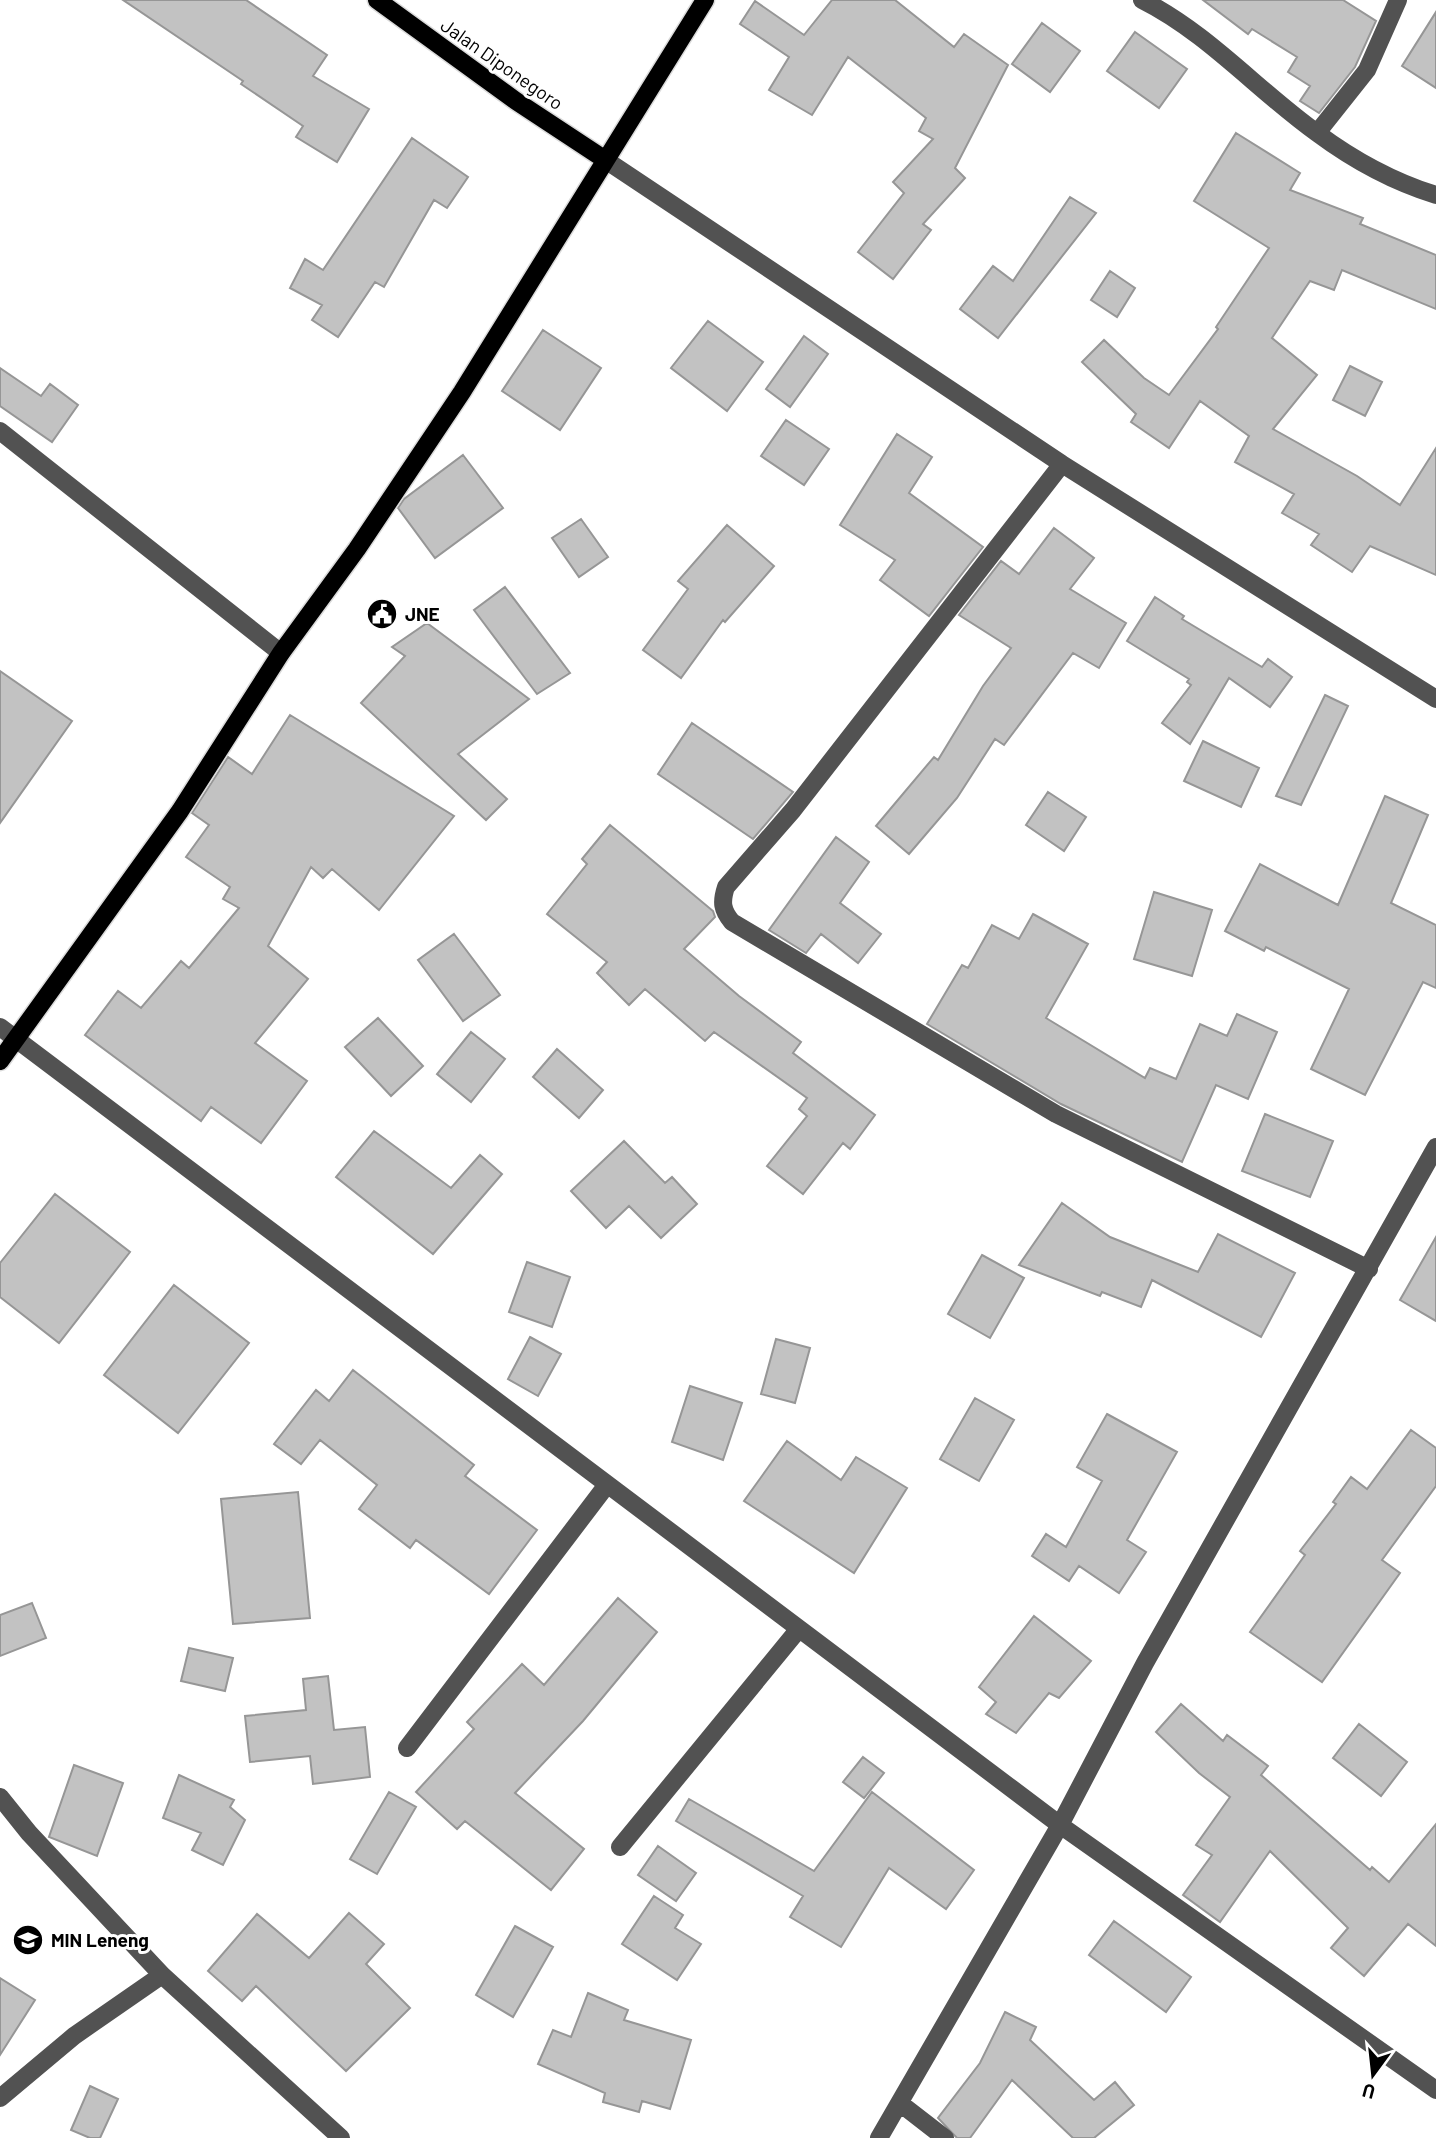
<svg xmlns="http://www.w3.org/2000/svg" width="1436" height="2138" font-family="Barlow,sans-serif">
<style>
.building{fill:#c2c2c2;stroke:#969696;stroke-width:2}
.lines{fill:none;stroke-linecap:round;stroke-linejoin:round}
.major-casing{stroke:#dbdbdb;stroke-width:21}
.minor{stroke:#525252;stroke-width:18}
.major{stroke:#000;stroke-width:18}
.labels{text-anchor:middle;stroke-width:6;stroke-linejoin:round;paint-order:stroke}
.street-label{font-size:19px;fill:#000;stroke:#fff}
.poi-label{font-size:19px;font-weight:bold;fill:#000;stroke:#fff;text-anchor:start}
</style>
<rect width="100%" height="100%" fill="#fff"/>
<path class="building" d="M 123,0 L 246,0 L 327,55 L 313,76 L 369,109 L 337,162 L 296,137 L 303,126 L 241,84 L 243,81 Z
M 832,0 L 895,0 L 954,47 L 964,34 L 1008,65 L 955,168 L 965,178 L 923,224 L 931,230 L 893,279 L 858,252 L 904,193 L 893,182 L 933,139 L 919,131 L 926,118 L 848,57 L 812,115 L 769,90 L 789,57 L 740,24 L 755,1 L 804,35 Z
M 1203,0 L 1343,0 L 1376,21 L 1355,67 L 1319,113 L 1300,101 L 1310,86 L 1288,72 L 1297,57 L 1252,29 L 1248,34 Z
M 1436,12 L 1436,88 L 1402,66 Z
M 1042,23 L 1080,51 L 1050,92 L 1012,64 Z
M 1135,32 L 1187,69 L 1159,108 L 1107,71 Z
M 1236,133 L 1300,173 L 1290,190 L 1363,218 L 1360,224 L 1436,255 L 1436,309 L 1342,270 L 1334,290 L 1310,281 L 1272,338 L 1317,375 L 1273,429 L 1357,476 L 1400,505 L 1436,448 L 1436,575 L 1370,546 L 1352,572 L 1311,545 L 1319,534 L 1282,513 L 1294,494 L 1235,462 L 1249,436 L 1200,401 L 1169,448 L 1131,422 L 1136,414 L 1082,362 L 1104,340 L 1144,378 L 1169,395 L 1218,329 L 1216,327 L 1269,248 L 1194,201 Z
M 412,138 L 468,177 L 447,208 L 434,200 L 384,287 L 375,282 L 338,337 L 312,320 L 322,305 L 290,288 L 305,259 L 323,270 Z
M 1070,197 L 1096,213 L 998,338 L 960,309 L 993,266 L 1013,281 Z
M 1110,271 L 1135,288 L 1117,317 L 1091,300 Z
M 708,321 L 763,362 L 727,411 L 671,368 Z
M 543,330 L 601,368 L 560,430 L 502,391 Z
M 804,336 L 828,354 L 790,407 L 766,389 Z
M 1350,366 L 1382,382 L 1365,416 L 1333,400 Z
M 0,368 L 41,396 L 50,384 L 78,405 L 52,442 L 0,406 Z
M 786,420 L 829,449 L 804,485 L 761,456 Z
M 897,434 L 932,457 L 909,493 L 983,547 L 929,616 L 880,580 L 895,560 L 840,525 Z
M 463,455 L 503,508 L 435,558 L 398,508 L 404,499 Z
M 581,519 L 608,557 L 579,577 L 552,538 Z
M 727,525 L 774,566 L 725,622 L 723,620 L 681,678 L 643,650 L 688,589 L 678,581 Z
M 1054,528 L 1094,558 L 1070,589 L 1126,623 L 1099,668 L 1073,653 L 1004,745 L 995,739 L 957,798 L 909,854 L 876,826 L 934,757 L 938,760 L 983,686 L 1011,648 L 959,615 L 1001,561 L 1019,574 Z
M 505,587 L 570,673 L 537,694 L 474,610 Z
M 1155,597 L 1184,616 L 1182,619 L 1262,667 L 1268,659 L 1292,677 L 1270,707 L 1229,678 L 1190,744 L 1162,723 L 1191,685 L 1187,682 L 1189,679 L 1127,641 Z
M 427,623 L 529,699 L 458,754 L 507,799 L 486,820 L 361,703 L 405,656 L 392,647 Z
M 0,671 L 72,721 L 0,823 Z
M 1325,695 L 1348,706 L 1301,805 L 1276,796 Z
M 290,715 L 454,816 L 379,910 L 332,869 L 323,878 L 311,867 L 268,946 L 308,979 L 255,1043 L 307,1081 L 261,1143 L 211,1107 L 201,1121 L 85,1035 L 118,991 L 141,1008 L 181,961 L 189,968 L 239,908 L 223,899 L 230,887 L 186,857 L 209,825 L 192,813 L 228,757 L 252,774 Z
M 692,723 L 793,792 L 753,839 L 658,774 Z
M 1203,741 L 1259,768 L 1241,807 L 1184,781 Z
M 1048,792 L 1086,817 L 1064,851 L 1026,825 Z
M 1385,796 L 1428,815 L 1391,903 L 1436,925 L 1436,988 L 1423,982 L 1365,1095 L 1311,1069 L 1349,989 L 1266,947 L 1264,951 L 1225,931 L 1260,864 L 1338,905 Z
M 610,825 L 713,911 L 715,917 L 684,949 L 739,996 L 801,1042 L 793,1053 L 875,1115 L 850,1149 L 843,1143 L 803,1194 L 767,1166 L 807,1116 L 799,1109 L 807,1098 L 714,1032 L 705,1041 L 645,989 L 629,1005 L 597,973 L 607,962 L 547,914 L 587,864 L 582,859 Z
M 836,837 L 869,862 L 840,903 L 881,934 L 858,963 L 821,934 L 806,953 L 769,930 Z
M 1154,892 L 1212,910 L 1192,976 L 1134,959 Z
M 1033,914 L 1088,944 L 1046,1018 L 1145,1078 L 1150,1068 L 1176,1079 L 1200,1024 L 1227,1036 L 1237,1014 L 1277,1032 L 1248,1099 L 1216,1085 L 1182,1162 L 1061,1104 L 927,1024 L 962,965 L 968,968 L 992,925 L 1019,939 Z
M 454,934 L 500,995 L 463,1021 L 418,960 Z
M 378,1018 L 423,1066 L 391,1096 L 345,1047 Z
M 471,1032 L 505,1059 L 471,1102 L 437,1074 Z
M 557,1049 L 603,1090 L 579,1118 L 533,1077 Z
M 1265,1114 L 1333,1141 L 1310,1197 L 1242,1171 Z
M 374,1131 L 451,1188 L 480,1155 L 502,1174 L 433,1254 L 336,1177 Z
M 624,1141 L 665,1183 L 672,1177 L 697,1204 L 661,1238 L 629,1206 L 606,1228 L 571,1191 Z
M 55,1194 L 130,1252 L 59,1343 L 0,1297 L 0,1263 Z
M 1062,1203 L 1110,1237 L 1198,1272 L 1218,1234 L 1295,1273 L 1261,1337 L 1152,1280 L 1141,1307 L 1102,1292 L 1100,1296 L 1019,1265 Z
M 1436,1237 L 1436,1321 L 1400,1300 Z
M 982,1255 L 1024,1278 L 990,1338 L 948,1314 Z
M 527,1262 L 570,1277 L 552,1327 L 509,1312 Z
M 174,1285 L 249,1343 L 178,1433 L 104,1375 Z
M 530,1337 L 561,1354 L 538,1396 L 508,1379 Z
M 776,1339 L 810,1348 L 795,1403 L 761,1394 Z
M 353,1370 L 474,1465 L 465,1476 L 537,1530 L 489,1594 L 416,1540 L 410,1548 L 359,1509 L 377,1485 L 320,1440 L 301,1464 L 274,1444 L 316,1390 L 329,1401 Z
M 690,1386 L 742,1403 L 723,1460 L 672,1442 Z
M 975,1398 L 1014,1420 L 979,1481 L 940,1459 Z
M 1107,1414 L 1177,1452 L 1127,1540 L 1146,1552 L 1119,1593 L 1079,1566 L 1069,1581 L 1032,1556 L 1046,1534 L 1066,1547 L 1102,1481 L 1077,1467 Z
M 1411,1430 L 1436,1448 L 1436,1486 L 1382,1560 L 1400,1573 L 1322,1682 L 1250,1632 L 1305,1555 L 1300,1551 L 1336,1504 L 1333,1502 L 1351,1477 L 1367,1489 Z
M 787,1441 L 841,1480 L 856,1457 L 907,1488 L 854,1573 L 744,1501 Z
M 298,1492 L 310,1618 L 233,1624 L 221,1499 Z
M 618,1598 L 657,1632 L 583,1721 L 515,1793 L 584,1849 L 551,1890 L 465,1821 L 457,1829 L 416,1792 L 474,1729 L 467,1722 L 522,1664 L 544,1685 Z
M 32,1603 L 46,1638 L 0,1656 L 0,1615 Z
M 1034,1616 L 1091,1661 L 1059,1698 L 1049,1693 L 1016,1733 L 986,1714 L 996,1702 L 979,1687 Z
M 189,1648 L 233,1658 L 225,1691 L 181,1681 Z
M 328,1676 L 334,1730 L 365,1727 L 370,1777 L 313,1784 L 310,1756 L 250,1762 L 245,1716 L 306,1710 L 303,1679 Z
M 1181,1704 L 1223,1741 L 1227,1735 L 1268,1766 L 1261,1775 L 1370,1870 L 1372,1867 L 1389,1882 L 1436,1824 L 1436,1946 L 1408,1924 L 1364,1976 L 1331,1948 L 1348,1928 L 1270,1851 L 1220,1922 L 1183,1895 L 1212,1855 L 1196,1845 L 1230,1797 L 1199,1773 L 1156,1732 Z
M 1359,1724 L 1407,1762 L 1381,1796 L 1333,1758 Z
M 863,1757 L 884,1773 L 864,1798 L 843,1782 Z
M 74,1765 L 123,1783 L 97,1856 L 49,1837 Z
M 179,1775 L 234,1800 L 230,1807 L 245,1820 L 223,1865 L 192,1850 L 201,1833 L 163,1818 Z
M 389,1792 L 416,1807 L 377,1874 L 350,1859 Z
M 872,1792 L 974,1870 L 946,1909 L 889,1868 L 841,1947 L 790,1917 L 803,1896 L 676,1821 L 689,1799 L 814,1871 Z
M 658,1846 L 696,1873 L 676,1901 L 638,1875 Z
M 654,1896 L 683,1915 L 675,1928 L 701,1944 L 677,1980 L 622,1944 Z
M 349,1913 L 384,1944 L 366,1964 L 410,2008 L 346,2071 L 256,1986 L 242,2001 L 208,1971 L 257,1914 L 309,1958 Z
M 1114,1921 L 1191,1977 L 1166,2012 L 1089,1955 Z
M 515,1926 L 553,1947 L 513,2017 L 476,1995 Z
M 0,1978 L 35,2000 L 0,2055 Z
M 588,1993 L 628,2010 L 624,2020 L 691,2040 L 670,2109 L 642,2101 L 639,2112 L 603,2102 L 605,2093 L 538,2064 L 553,2030 L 571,2037 Z
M 1005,2012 L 1036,2027 L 1030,2040 L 1094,2100 L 1115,2082 L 1134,2105 L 1094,2138 L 1073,2138 L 1012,2080 L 970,2138 L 957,2138 L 938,2118 L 980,2063 Z
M 90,2086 L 118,2099 L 100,2138 L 90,2138 L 71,2130 Z"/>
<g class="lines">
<g class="major-casing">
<path id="major" d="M 377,0 L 516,101 L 604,159
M 0,1061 L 180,811 L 281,653 L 357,549 L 462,392 L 705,0"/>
</g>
<path class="minor" d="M 1142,0 C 1208,33 1258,91 1317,133 C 1352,159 1394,182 1436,195
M 1317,133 L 1367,70 L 1398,0
M 604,159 L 1062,464 L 1436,699
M 0,431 L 281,653
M 1062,464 L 793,810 L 726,887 C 721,902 722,910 732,922 L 1056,1114 L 1369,1269
M 0,1027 L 1060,1825 L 1436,2090
M 407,1748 L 606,1486
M 0,1797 L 29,1833 L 162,1975
M 620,1847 L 798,1630
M 0,2098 L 74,2036 L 162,1975 L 341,2138
M 901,2104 L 945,2138
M 879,2138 L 1060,1825 L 1145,1663 L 1436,1147"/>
<use href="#major" class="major"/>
</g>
<defs>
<g id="civic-disc" transform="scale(1.575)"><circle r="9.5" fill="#000" stroke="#fff"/><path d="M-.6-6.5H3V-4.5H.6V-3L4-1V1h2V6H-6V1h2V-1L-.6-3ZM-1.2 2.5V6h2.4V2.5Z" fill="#fff"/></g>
<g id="school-disc" transform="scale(1.575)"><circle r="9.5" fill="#000" stroke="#fff"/><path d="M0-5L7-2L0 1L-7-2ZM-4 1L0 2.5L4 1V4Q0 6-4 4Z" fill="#fff"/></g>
</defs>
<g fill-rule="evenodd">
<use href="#civic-disc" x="382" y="614"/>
<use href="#school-disc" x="28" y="1940"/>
</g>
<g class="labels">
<g class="street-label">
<text transform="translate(502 64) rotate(35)" y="7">Jalan Diponegoro</text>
</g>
<g class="poi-label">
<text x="405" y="621">JNE</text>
<text x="51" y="1947">MIN Leneng</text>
</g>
</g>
<g transform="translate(1373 2075) rotate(195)" stroke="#ffffff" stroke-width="5" paint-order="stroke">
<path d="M0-5L12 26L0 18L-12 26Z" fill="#000000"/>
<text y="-10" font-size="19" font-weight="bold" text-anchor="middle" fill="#000000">U</text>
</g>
</svg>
